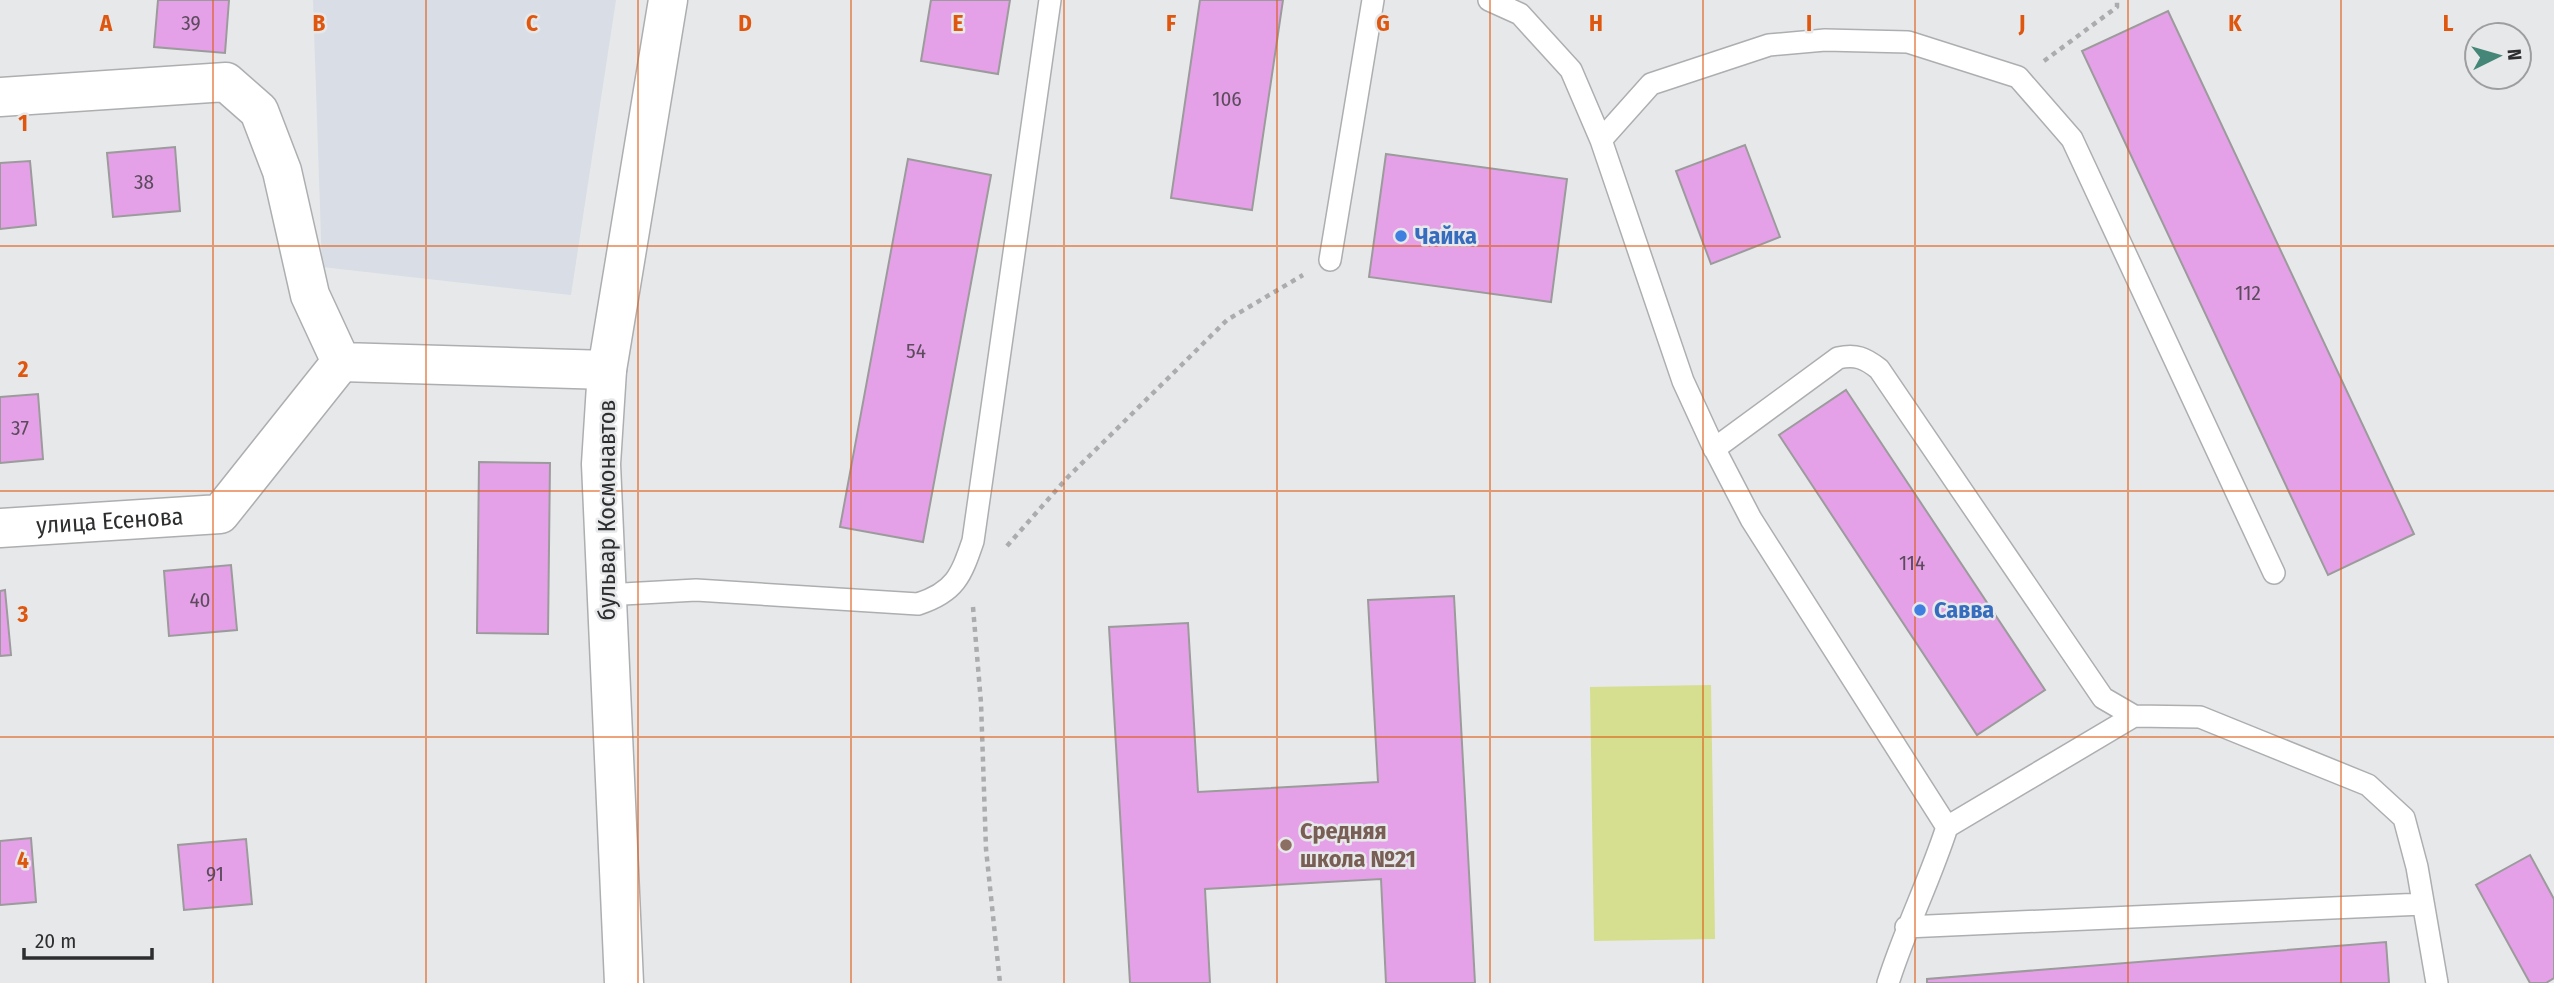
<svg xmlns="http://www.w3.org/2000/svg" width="2554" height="983" font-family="'Fira Sans Condensed',sans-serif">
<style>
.built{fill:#d9dde6}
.green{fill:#d6de8f}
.building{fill:#e5a1e7;stroke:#9c9b9c;stroke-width:2}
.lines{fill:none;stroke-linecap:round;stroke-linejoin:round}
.service-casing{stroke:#adaeb0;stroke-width:24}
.minor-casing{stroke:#adaeb0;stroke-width:41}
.tertiary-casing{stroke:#adaeb0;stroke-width:41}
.path{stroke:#abacad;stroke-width:4.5;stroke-dasharray:5 5;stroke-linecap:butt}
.service{stroke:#fff;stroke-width:21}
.minor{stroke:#fff;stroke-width:38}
.tertiary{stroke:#fff;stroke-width:38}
.grid{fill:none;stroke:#df570e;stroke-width:2;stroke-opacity:0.55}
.shop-dot{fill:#3f7fe0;stroke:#e7e8ea;stroke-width:2.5}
.education-dot{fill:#8d6e63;stroke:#e7e8ea;stroke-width:2.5}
.labels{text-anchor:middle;stroke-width:5;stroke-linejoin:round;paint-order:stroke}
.number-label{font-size:21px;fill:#5b4b5d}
.shop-label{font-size:24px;font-weight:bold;fill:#366cbe;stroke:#e7e8ea;text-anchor:start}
.street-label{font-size:24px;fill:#2d2e2f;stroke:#e7e8ea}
.education-label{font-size:24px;font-weight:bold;fill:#785e54;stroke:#e7e8ea;text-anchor:start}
.grid-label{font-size:23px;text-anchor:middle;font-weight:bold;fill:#df570e;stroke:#e7e8ea;stroke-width:5;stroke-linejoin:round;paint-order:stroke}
</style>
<rect width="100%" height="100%" fill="#e7e8ea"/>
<path class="built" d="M 313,0 L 616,0 L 571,295 L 322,267 Z"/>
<path class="green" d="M 1711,685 L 1715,939 L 1594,941 L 1590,687 Z"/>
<path class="building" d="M 158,0 L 229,0 L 225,53 L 154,47 Z
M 931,0 L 1010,0 L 998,74 L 921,61 Z
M 1200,0 L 1283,0 L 1252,210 L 1171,198 Z
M 2168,11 L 2414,534 L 2328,575 L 2082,51 Z
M 1745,145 L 1780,237 L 1711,264 L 1676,171 Z
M 175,147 L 180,211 L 113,217 L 107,153 Z
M 1386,154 L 1567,179 L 1551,302 L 1369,277 Z
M 908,159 L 991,175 L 923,542 L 840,527 Z
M 30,161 L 36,225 L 0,229 L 0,163 Z
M 1846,390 L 2045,690 L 1977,735 L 1779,435 Z
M 38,394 L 43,459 L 0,463 L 0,397 Z
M 479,462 L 550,463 L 548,634 L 477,633 Z
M 231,565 L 237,630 L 169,636 L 164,571 Z
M 5,590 L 11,655 L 0,656 L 0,591 Z
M 1454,596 L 1475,983 L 1386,983 L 1381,879 L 1205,889 L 1210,983 L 1130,983 L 1109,627 L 1188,623 L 1198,792 L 1378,782 L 1368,600 Z
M 31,838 L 36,902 L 0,905 L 0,841 Z
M 246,839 L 252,904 L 184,910 L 178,845 Z
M 2530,855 L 2554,899 L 2554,978 L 2546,983 L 2530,983 L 2476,885 Z
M 2386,942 L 2389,983 L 1927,983 L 1927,979 Z"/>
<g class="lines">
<g class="service-casing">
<path id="service" d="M 1489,0 L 1520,14 L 1571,70 L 1601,140 L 1683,381 L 1712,444 L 1751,519 L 1947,827
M 1601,140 L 1651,84 L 1769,45 L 1825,40 L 1908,42 L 2018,77 L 2072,139 L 2274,573
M 1330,260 L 1373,0
M 1714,449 L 1838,358 C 1856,354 1865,358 1879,369 L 2103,698 L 2134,716
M 605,595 L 696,590 L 918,604 C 955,592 961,576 973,541 L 1050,0
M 1906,927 L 2423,904
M 1888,983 C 1905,929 1930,880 1947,827 L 2134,716 L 2200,717 L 2368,785 L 2404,818 L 2417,867 L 2437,983"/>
</g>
<g class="minor-casing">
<g id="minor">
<path d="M 0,97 L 226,82 L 259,111 L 282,171 L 310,295 L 341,362 L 607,370"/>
<path id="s1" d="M 0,528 L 220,514 L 341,362"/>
</g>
</g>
<g class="tertiary-casing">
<path id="tertiary" d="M 624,983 L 601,464 L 607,370 L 668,0"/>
</g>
<path class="path" d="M 2044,61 L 2117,7 L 2117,0
M 1007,546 L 1067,478 L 1227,320 L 1303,275
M 973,607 L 981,703 L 986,849 L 1000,983"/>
<use href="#service" class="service"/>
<use href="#minor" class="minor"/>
<use href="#tertiary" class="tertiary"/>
</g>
<path class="grid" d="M 213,0 L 213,983M 426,0 L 426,983M 638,0 L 638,983M 851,0 L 851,983M 1064,0 L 1064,983M 1277,0 L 1277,983M 1490,0 L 1490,983M 1703,0 L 1703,983M 1915,0 L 1915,983M 2128,0 L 2128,983M 2341,0 L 2341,983M 0,246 L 2554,246M 0,491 L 2554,491M 0,737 L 2554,737"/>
<g class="shop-dot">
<circle cx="1401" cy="236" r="7"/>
<circle cx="1920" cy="610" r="7"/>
</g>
<circle class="education-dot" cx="1286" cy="845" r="7"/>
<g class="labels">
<g class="number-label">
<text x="191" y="30">39</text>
<text x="1227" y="106">106</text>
<text x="144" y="189">38</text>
<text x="2248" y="300">112</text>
<text x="916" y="358">54</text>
<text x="20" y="435">37</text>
<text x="1912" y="570">114</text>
<text x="200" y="607">40</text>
<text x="215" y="881">91</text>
</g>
<g class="shop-label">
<text x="1415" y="244">Чайка</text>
<text x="1934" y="618">Савва</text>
</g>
<g class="street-label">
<text transform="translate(607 510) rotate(-90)" y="8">бульвар Космонавтов</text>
<text dy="8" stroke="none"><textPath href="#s1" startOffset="110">улица Есенова</textPath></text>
</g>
<g class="education-label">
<text x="1300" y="839">Средняя<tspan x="1300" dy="28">школа №21</tspan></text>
</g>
</g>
<g class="grid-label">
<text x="106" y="31">A</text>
<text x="319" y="31">B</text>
<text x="532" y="31">C</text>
<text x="745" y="31">D</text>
<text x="958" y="31">E</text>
<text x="1171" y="31">F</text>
<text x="1383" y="31">G</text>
<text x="1596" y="31">H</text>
<text x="1809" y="31">I</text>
<text x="2022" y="31">J</text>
<text x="2235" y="31">K</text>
<text x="2448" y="31">L</text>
<text x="23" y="131">1</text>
<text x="23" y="377">2</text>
<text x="23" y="622">3</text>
<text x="23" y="868">4</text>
</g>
<g transform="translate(2498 56) rotate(85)"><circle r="33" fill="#e7e8ea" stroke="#9d9e9f" stroke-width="2"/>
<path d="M0-5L12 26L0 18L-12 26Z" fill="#448678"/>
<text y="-10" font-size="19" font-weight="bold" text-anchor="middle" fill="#2d2e2f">N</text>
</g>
<path d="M24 948v10h128v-10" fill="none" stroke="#2d2e2f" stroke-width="3.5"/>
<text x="35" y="948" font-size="21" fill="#2d2e2f" stroke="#e7e8ea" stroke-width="5" paint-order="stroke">20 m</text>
</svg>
